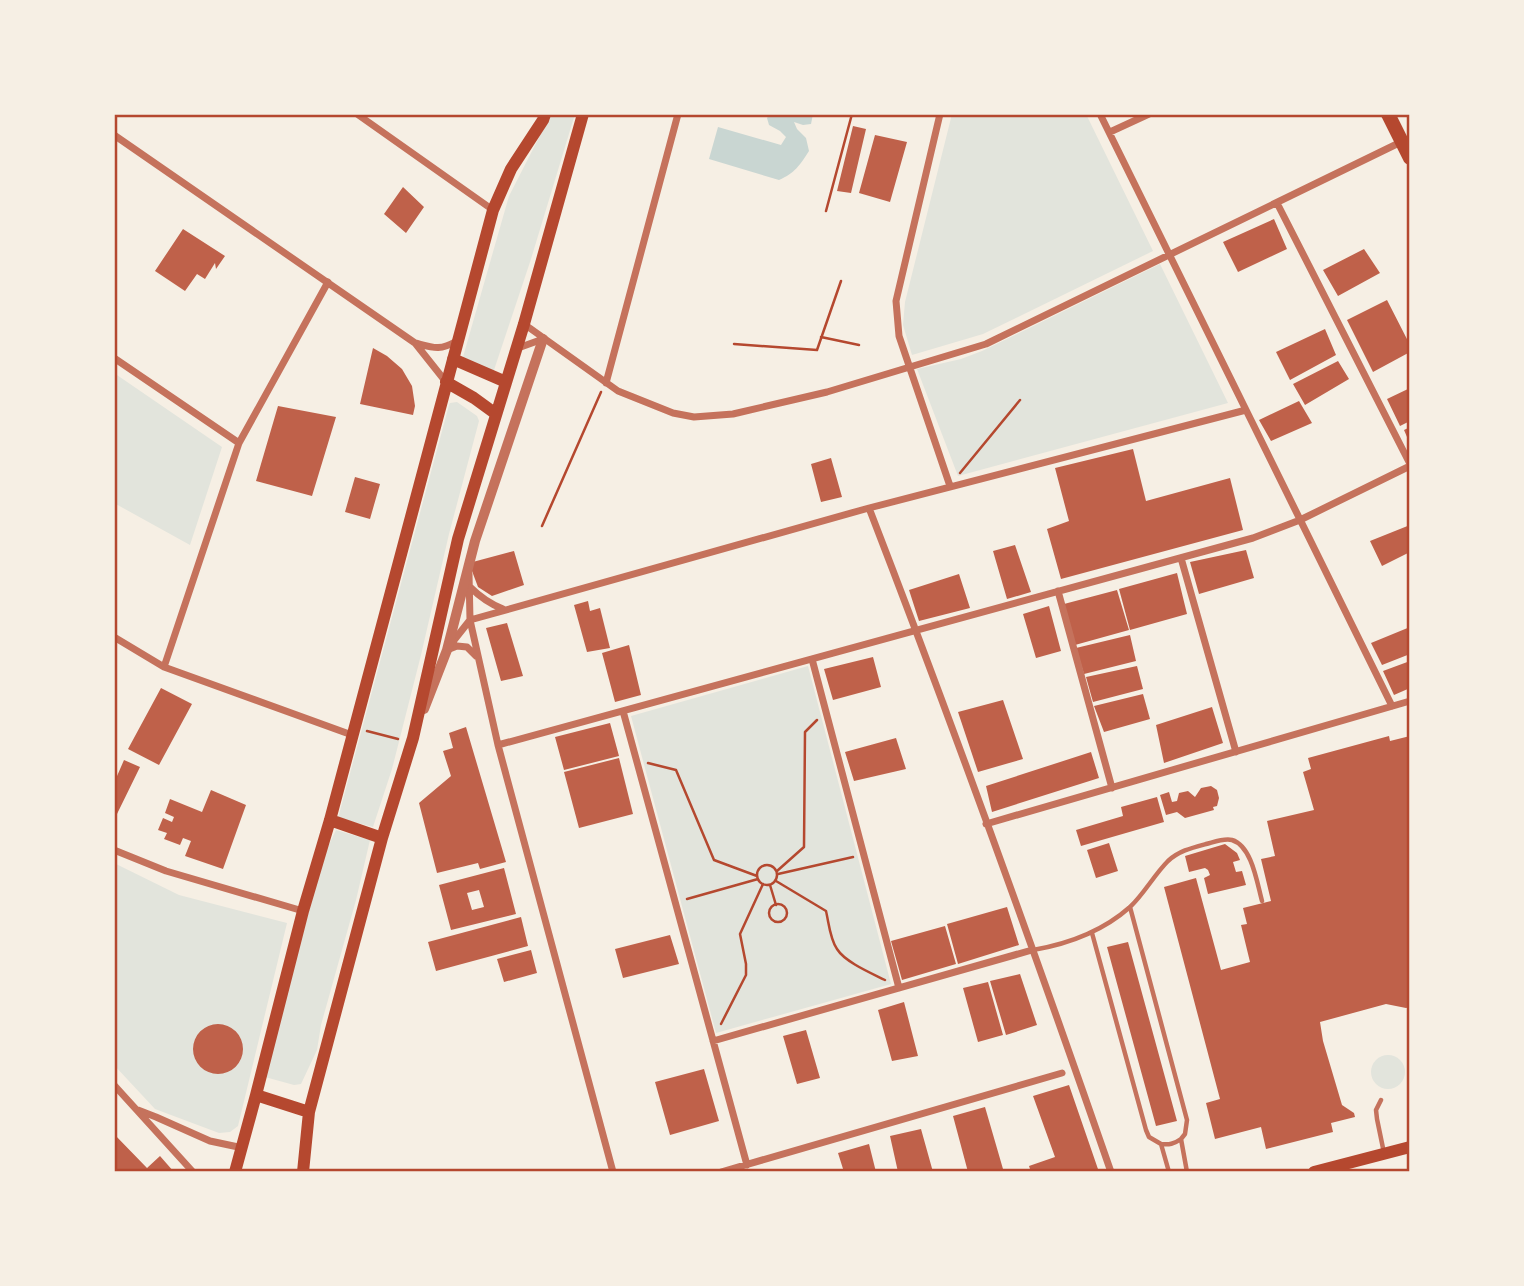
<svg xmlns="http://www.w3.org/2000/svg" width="1524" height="1286" font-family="'Crimson Pro',serif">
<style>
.green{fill:#e2e4dc}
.water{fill:#c9d6d2}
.building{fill:#bf614a;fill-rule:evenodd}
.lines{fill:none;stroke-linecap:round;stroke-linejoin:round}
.path{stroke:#b5482f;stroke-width:2.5}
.service{stroke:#c5725c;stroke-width:4.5}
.minor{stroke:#c5725c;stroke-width:7}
.tertiary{stroke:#c5725c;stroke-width:10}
.secondary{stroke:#b5482f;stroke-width:12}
.primary{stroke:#b5482f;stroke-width:14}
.neatline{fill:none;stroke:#b5482f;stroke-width:2.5}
</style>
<rect width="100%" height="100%" fill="#f6efe4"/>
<path class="green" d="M 551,114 L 575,114 L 531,259 L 493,373 L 463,357 L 509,196 Z
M 952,114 L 1086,114 L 1153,251 L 983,334 L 912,355 L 903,325 L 905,302 Z
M 1160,264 L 1228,403 L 958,476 L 917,369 L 961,359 L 982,351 Z
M 114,373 L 222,447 L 190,545 L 114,503 Z
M 457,402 L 477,416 L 479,421 L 449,534 L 421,655 L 392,769 L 373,827 L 338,818 L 449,405 L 450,403 Z
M 808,666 L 891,984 L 716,1033 L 631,716 Z
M 336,830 L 370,840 L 356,900 L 321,1025 L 317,1050 L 301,1084 L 294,1085 L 265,1077 L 323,857 Z
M 114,863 L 179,895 L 287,923 L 238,1126 L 230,1132 L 219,1133 L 155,1109 L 114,1065 Z
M1371 1072a17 17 0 1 1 34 0a17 17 0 1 1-34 0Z"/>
<path class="water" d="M 770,114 L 813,114 L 811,124 L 803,125 L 794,122 L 797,129 L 806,138 L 809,151 C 800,165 795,173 779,180 L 709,159 L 718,127 L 781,145 L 786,137 L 780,131 L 769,125 L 767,118 Z"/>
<path class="building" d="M 853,126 L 866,129 L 851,193 L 837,191 Z
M 875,135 L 907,142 L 890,202 L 859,193 Z
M 403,187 L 424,207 L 406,233 L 384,214 Z
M 1274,219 L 1287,249 L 1238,272 L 1223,242 Z
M 183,229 L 225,256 L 216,269 L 215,263 L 205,279 L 197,274 L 185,291 L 155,271 Z
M 1364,249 L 1380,273 L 1338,296 L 1323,270 Z
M 1387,300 L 1410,345 L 1410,352 L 1373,372 L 1347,320 Z
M 1325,329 L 1336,355 L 1290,380 L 1276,352 Z
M 373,348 L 387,356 L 402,369 L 412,386 L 415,406 L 413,415 L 360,404 Z
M 1338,361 L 1349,379 L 1305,405 L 1293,384 Z
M 1410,388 L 1410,421 L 1400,426 L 1387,399 Z
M 1299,401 L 1312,423 L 1271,441 L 1259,420 Z
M 278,406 L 336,417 L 312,496 L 256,481 Z
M 1410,427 L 1410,444 L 1404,430 Z
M 1133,449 L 1146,501 L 1230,478 L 1243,530 L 1061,579 L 1047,529 L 1069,521 L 1055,468 Z
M 831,458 L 842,497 L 821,502 L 811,464 Z
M 355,477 L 380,484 L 370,519 L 345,512 Z
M 1410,525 L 1410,552 L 1382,566 L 1370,541 Z
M 1015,545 L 1031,592 L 1007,599 L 993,551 Z
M 1246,550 L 1254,578 L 1199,594 L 1190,562 Z
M 514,551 L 524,585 L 492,596 L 478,587 L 469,563 Z
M 1177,573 L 1187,614 L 1130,630 L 1119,589 Z
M 959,574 L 970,608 L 919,621 L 909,590 Z
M 1117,590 L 1129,630 L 1075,645 L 1064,604 Z
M 588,601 L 590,611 L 600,608 L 610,648 L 587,652 L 574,605 Z
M 1049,606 L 1061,651 L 1036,658 L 1023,614 Z
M 507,623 L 523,676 L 501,681 L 486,628 Z
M 1410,627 L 1410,654 L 1382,665 L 1371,643 Z
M 1130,635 L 1136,661 L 1084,674 L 1076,648 Z
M 629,645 L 641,695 L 615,702 L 602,653 Z
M 873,657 L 881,687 L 833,700 L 824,669 Z
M 1410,661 L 1410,688 L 1394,695 L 1383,671 Z
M 1137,666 L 1143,689 L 1093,702 L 1086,677 Z
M 161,688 L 192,704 L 159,765 L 128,749 Z
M 1143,694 L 1150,719 L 1104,732 L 1094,706 Z
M 1003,700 L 1023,759 L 978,772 L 958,712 Z
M 1212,707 L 1223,743 L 1164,763 L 1156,725 Z
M 610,723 L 619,756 L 564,770 L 555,737 Z
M 466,727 L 506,862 L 480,869 L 478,863 L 437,873 L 419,803 L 451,776 L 443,751 L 453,748 L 449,733 Z
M 1389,736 L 1390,741 L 1410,736 L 1410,1007 L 1406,1008 L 1386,1004 L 1320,1022 L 1323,1041 L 1342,1105 L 1354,1113 L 1355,1117 L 1331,1123 L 1333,1132 L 1266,1149 L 1261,1127 L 1215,1139 L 1206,1103 L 1220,1099 L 1164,887 L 1196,878 L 1221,970 L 1250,962 L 1241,925 L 1247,924 L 1243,908 L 1271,901 L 1261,859 L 1275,856 L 1267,821 L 1314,810 L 1303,772 L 1311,769 L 1308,758 Z
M 896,738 L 906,769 L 854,781 L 845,752 Z
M 1091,752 L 1099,778 L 992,812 L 986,786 Z
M 619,758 L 633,814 L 579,828 L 564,772 Z
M 124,760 L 140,767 L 117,814 L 114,812 L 114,783 Z
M 1211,786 L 1217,790 L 1219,798 L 1217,806 L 1213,807 L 1214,810 L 1185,818 L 1177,812 L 1166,815 L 1160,795 L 1169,792 L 1172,802 L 1177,801 L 1179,793 L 1188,791 L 1195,797 L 1201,788 Z
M 211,790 L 246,805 L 223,869 L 185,856 L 191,841 L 183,838 L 180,845 L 164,839 L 167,833 L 158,830 L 163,818 L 172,822 L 174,817 L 165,813 L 170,799 L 202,812 Z
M 1157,797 L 1164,822 L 1081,846 L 1076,830 L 1123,816 L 1121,807 Z
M 1109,843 L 1118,871 L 1096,878 L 1087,850 Z
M 1225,844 L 1237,853 L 1240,860 L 1233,862 L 1236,872 L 1242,871 L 1246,885 L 1208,894 L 1204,878 L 1210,875 L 1208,870 L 1205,868 L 1189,872 L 1185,856 Z
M 504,868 L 516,914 L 451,930 L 439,885 ZM 479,890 L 484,907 L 472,910 L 467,893 Z
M 1007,907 L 1019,945 L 958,964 L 947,924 Z
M 521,917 L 528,946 L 436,971 L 428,942 Z
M 945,926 L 956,964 L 902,980 L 891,941 Z
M 670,935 L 679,964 L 623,978 L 615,949 Z
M 1128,942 L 1177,1121 L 1156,1126 L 1107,947 Z
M 531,950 L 537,973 L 504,982 L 497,959 Z
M 1020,974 L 1037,1025 L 1006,1035 L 990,981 Z
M 988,982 L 1003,1035 L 978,1042 L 963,988 Z
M 904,1002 L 918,1056 L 892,1061 L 878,1010 Z
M193 1049a25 25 0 1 1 50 0a25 25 0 1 1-50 0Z
M 806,1030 L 820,1078 L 797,1084 L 783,1036 Z
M 704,1069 L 719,1121 L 670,1135 L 655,1082 Z
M 1069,1085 L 1099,1172 L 1031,1172 L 1029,1166 L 1055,1157 L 1033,1096 Z
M 985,1107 L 1003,1169 L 1004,1172 L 968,1172 L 953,1116 Z
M 921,1129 L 933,1172 L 898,1172 L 890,1136 Z
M 114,1134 L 147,1168 L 160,1156 L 174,1172 L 114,1172 Z
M 869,1144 L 876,1172 L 844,1172 L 838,1153 Z"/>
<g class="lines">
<path class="path" d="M 826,211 L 852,114
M 821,337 L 859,345
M 734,344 L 817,350 L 841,281
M 960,473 L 1020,400
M 542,526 L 601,392
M 367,731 L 398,739
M 648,763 L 676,770 L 714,860 L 757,876
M757 875a10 10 0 1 1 20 0a10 10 0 1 1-20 0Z
M 777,871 L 804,847 L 805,732 L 817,720
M 778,874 L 853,857
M 776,881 L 826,911 C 829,924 830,939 837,949 C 845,962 871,973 885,980
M 770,885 L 776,905
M 687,899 L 758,879
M769 913a9 9 0 1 1 18 0a9 9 0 1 1-18 0Z
M 721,1024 L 746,975 L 746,964 L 740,934 L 763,884"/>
<path class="service" d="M 1130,907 L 1187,1120 L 1185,1134 L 1181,1139 L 1187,1172
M 1092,933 L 1146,1130 L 1149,1137 L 1161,1144 L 1169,1172
M 1033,950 C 1068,944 1103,931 1130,907 C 1144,894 1154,875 1168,861 C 1179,851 1191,848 1206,844 C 1214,842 1224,838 1232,840 C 1252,846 1257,883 1262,901
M 1381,1100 L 1376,1110 L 1377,1119 L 1384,1153
M 1161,1144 C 1169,1145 1174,1144 1181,1139"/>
<path class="minor" d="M 357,114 L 493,210
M 940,114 L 896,301 L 899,336 L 950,486
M 1100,114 L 1392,706
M 1110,132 L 1149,114
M 114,135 L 415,343 C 434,348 439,351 457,341
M 1277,203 L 1410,464
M 524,324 L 618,391 L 673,413 L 694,417 L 733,414 L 827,392 L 986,344 L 1401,142
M 415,343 L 446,382
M 518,348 L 543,339
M 114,358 L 239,443
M 606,383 L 678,114
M 869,508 C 954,728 1034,950 1111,1172
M 1181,558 L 1236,752
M 469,574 L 470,620 L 498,745 L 613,1172
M 470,587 C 480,597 490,604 503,609
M 1058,591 L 1112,788
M 470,620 L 869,508 L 1246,410
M 114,637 L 164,667 L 352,735
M 451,644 L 470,620
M 447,650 L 457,646 L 467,647 L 476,656
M 812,659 L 899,988
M 164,667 L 239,443 L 328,282
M 623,711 L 747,1165
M 498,745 L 1253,538 L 1300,520 L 1410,466
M 986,824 L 1410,701
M 114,850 L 166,871 L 303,911
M 713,1041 L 1032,950
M 114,1085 L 193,1172
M 138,1110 L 156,1117 L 210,1141 L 243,1148
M 721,1172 L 1062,1073"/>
<path class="tertiary" d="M 424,709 L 447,650 L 475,541 L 543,339"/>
<path class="secondary" d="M 453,359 L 506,382
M 446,382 L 474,398 L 496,414
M 330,820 L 382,838
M 256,1095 L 309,1112
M 235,1172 L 256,1095 L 303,911 L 330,820 L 493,210 L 511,169 L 543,120 L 545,114
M 303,1172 L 309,1112 L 382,838 L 413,738 L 458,539 L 524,324 L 583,114
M 1314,1172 L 1410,1147"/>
<path class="primary" d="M 1388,114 L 1410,158"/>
</g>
<rect width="1524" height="1286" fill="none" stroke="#f6efe4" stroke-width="231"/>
<rect x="116" y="116" width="1292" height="1054" class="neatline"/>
</svg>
